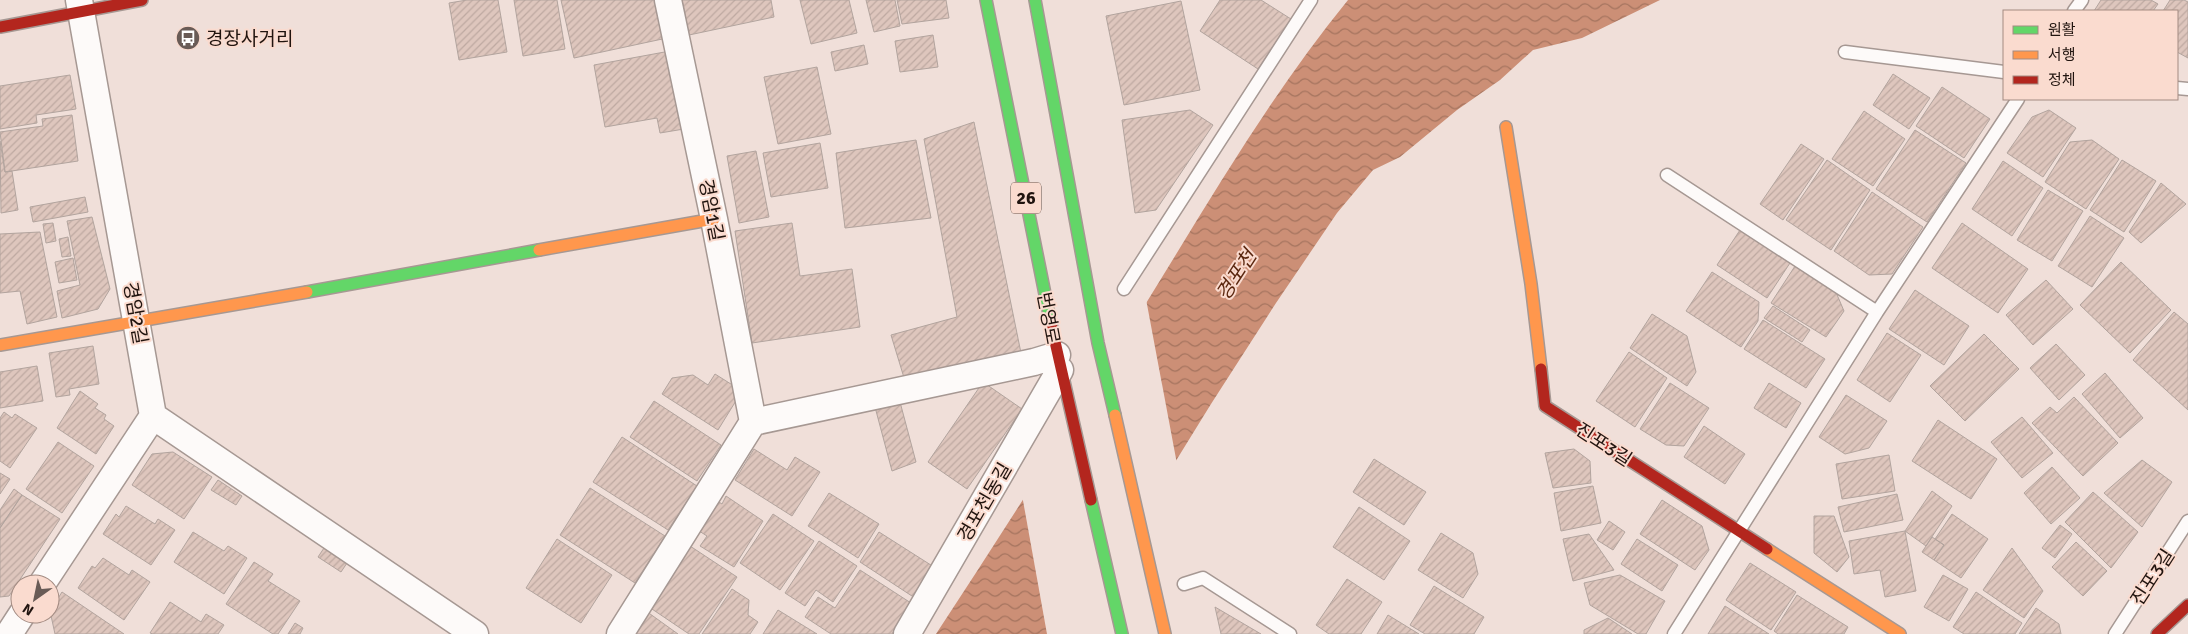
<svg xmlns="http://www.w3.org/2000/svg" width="2188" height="634" font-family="Signika,'Noto Sans KR',sans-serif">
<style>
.water{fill:url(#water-waves)}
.pier{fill:#f0dfd9}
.building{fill:url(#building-hatch);stroke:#b2a49e}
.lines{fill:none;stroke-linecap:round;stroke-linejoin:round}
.lane-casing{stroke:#a69893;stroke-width:15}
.street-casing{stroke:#a69893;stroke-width:29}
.fast-casing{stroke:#a69893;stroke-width:14}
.slow-casing{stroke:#a69893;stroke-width:14}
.jam-casing{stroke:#a69893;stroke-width:14}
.lane{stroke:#fdfaf9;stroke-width:12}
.street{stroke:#fdfaf9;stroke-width:26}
.fast{stroke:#63d668;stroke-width:11}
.slow{stroke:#ff974d;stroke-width:11}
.jam{stroke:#b3261e;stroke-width:11}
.labels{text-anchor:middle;stroke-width:4;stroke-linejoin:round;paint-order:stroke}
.shield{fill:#fadbcf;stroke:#625049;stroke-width:1}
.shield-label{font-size:18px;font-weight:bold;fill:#21140f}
.poi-label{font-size:19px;fill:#21140f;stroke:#fadbcf;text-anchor:start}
.street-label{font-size:19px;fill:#21140f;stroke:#fadbcf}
.water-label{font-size:20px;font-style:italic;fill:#5a260e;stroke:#fadbcf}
</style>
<defs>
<pattern id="water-waves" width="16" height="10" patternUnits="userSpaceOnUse" patternTransform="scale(1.25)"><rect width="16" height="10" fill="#cc8f76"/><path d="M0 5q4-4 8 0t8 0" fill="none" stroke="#a5745f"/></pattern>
<pattern id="building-hatch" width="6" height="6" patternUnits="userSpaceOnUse" patternTransform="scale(1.25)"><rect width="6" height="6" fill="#dec6bd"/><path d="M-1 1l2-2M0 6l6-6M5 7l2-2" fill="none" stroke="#bea9a1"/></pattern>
</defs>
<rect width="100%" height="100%" fill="#f0dfd9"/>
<path class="water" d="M 1348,0 L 1660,0 L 1582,38 L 1533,50 L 1500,80 L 1457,110 L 1400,157 L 1373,170 L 1337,213 L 1276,303 L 1211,404 L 1069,634 L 936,634 C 1008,524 1079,413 1148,300 C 1211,198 1272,93 1348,0 Z"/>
<path class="pier" d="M 1146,299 L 1177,464 L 1072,634 L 1047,634 L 1022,495 Z"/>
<path class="building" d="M 467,0 L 498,0 L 507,52 L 459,60 L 449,3 Z
M 514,0 L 557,0 L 565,49 L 523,56 Z
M 561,0 L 659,0 L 667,38 L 574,58 Z
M 682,0 L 771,0 L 774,17 L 689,35 Z
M 800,0 L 849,0 L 857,33 L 811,44 Z
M 866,0 L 895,0 L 900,26 L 874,32 Z
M 897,0 L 946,0 L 949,18 L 902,24 Z
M 1220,0 L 1261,0 L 1291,19 L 1258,69 L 1200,31 Z
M 2101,0 L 2151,0 L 2158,4 L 2153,11 L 2094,11 Z
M 2170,0 L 2184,0 L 2188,2 L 2188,58 L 2177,52 L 2177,11 L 2163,11 Z
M 1181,1 L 1200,90 L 1124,105 L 1106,16 Z
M 933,35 L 938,67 L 900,72 L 895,41 Z
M 864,45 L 868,64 L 835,71 L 831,52 Z
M 670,51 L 684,129 L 660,133 L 657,118 L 605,127 L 594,65 Z
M 817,67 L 831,134 L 778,144 L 764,77 Z
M 1893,74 L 1930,98 L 1909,129 L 1873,105 Z
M 70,75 L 76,109 L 36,115 L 37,123 L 0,129 L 0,86 Z
M 1942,87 L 1990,119 L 1964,158 L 1916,126 Z
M 1190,110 L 1213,125 L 1156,210 L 1135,213 L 1122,120 Z
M 2049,110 L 2076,128 L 2043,177 L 2007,153 L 2032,117 Z
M 1864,111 L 1905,139 L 1873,186 L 1832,159 Z
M 72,115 L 78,161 L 5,172 L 0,132 L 43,126 L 42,119 Z
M 974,122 L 1022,358 L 905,381 L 891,335 L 957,317 L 924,139 Z
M 1915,130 L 1966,163 L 1927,222 L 1876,189 Z
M 916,140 L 931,218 L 845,228 L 836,153 Z
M 2092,140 L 2119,159 L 2086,209 L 2045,182 L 2070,142 Z
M 0,141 L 5,172 L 12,171 L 18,210 L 1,213 Z
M 820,143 L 828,188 L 771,197 L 763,153 Z
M 1801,144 L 1824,159 L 1783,220 L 1760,204 Z
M 756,151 L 769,217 L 739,223 L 727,156 Z
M 1827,160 L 1870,190 L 1831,250 L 1786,220 Z
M 2122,160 L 2156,181 L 2124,232 L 2090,210 Z
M 2003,161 L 2043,188 L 2012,236 L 1972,209 Z
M 2161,183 L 2186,204 L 2141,243 L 2129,232 Z
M 2048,190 L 2083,211 L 2052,261 L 2017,240 Z
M 1872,192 L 1923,227 L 1892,274 L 1869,275 L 1834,251 Z
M 85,197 L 88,212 L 33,222 L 30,207 Z
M 2090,216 L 2124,238 L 2092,287 L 2058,266 Z
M 92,217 L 110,289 L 98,309 L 62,318 L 57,291 L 80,285 L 67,221 Z
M 53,223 L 56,241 L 46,243 L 43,224 Z
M 792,223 L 800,276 L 852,269 L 860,327 L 752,343 L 735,231 Z
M 1962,223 L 2028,269 L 1998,313 L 1932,268 Z
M 1740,230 L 1790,263 L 1767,298 L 1717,265 Z
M 40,232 L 57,317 L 27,324 L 20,291 L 0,293 L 0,234 Z
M 68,237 L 71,256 L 62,257 L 59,239 Z
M 73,258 L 77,280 L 59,283 L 55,262 Z
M 2121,262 L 2171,310 L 2130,353 L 2080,305 Z
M 1795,266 L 1835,290 L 1844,311 L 1826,337 L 1771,303 Z
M 1712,272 L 1759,302 L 1758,321 L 1741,347 L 1686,311 Z
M 2046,280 L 2073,309 L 2033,345 L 2006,315 Z
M 1915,290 L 1969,326 L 1944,365 L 1889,329 Z
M 1773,306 L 1810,330 L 1802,342 L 1764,318 Z
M 2174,312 L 2188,324 L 2188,410 L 2133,360 Z
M 1652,314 L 1687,336 L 1696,372 L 1687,386 L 1630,348 Z
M 1763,320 L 1825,359 L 1806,388 L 1744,349 Z
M 1887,333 L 1921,355 L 1890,402 L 1857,380 Z
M 1984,334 L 2019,369 L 1965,421 L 1930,386 Z
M 2056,344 L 2085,375 L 2059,400 L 2030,368 Z
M 93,346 L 99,384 L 69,389 L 70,395 L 56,397 L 49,353 Z
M 1629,352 L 1667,378 L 1635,427 L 1596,401 Z
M 37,366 L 43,401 L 0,408 L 0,372 Z
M 2105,373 L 2143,418 L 2120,438 L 2082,394 Z
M 715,374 L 742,391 L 718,430 L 662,394 L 672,378 L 693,375 L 708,385 Z
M 983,382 L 1022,409 L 967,489 L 928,462 Z
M 1670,383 L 1709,408 L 1684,446 L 1666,445 L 1640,429 Z
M 1769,383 L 1801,403 L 1786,428 L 1754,408 Z
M 80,391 L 98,404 L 95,408 L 106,415 L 104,419 L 114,426 L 96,454 L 57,428 Z
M 1846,395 L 1887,421 L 1869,448 L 1845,454 L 1819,437 Z
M 2074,397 L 2118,443 L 2083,476 L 2032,423 L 2050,407 L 2057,413 Z
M 654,401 L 721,445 L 697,481 L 630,437 Z
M 900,402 L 916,462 L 892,471 L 875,407 Z
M 4,412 L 12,418 L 15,414 L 37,428 L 10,468 L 0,461 L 0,418 Z
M 2022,417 L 2053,453 L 2022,478 L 1991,442 Z
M 1938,420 L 1997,459 L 1971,499 L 1912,461 Z
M 1704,426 L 1745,454 L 1725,484 L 1684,457 Z
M 622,437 L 697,486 L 668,530 L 593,482 Z
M 58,442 L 94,466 L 62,513 L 26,489 Z
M 754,449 L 787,470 L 795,457 L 820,472 L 792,516 L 735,480 Z
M 1574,449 L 1590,461 L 1591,483 L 1553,488 L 1545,453 Z
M 173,452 L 212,477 L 184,519 L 132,485 L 152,454 Z
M 1889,455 L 1895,491 L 1842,499 L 1836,464 Z
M 1374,459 L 1426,492 L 1404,525 L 1353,492 Z
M 2142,460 L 2172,482 L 2142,527 L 2104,493 Z
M 2052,467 L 2080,498 L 2051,524 L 2024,493 Z
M 0,473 L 10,479 L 0,494 Z
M 218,480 L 242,496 L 236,505 L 211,490 Z
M 1593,486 L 1601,523 L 1561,531 L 1554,493 Z
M 590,488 L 665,536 L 635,583 L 560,535 Z
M 14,489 L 22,495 L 0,528 L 0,510 Z
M 1932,491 L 1952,506 L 1926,546 L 1905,531 Z
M 2093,492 L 2138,532 L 2111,568 L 2065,522 Z
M 829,493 L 879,524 L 858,558 L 808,526 Z
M 1897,494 L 1903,520 L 1844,532 L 1838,507 Z
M 22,495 L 60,519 L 9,596 L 0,597 L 0,528 Z
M 726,496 L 763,521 L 734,567 L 700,546 L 707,536 L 696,529 L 716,500 L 722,504 Z
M 1662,500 L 1702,526 L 1709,550 L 1695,570 L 1640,534 Z
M 126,506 L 155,524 L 158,519 L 175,530 L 151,565 L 103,534 L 116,514 L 119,517 Z
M 1359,507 L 1410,541 L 1384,580 L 1333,547 Z
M 773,514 L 814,541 L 780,590 L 740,563 Z
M 1952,514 L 1988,539 L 1961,578 L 1934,560 L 1944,545 L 1935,539 Z
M 1814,516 L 1834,516 L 1849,557 L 1837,572 L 1814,553 Z
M 1609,521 L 1625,532 L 1613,550 L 1597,540 Z
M 2060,525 L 2072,534 L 2055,558 L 2042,548 Z
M 1905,531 L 1916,591 L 1885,597 L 1880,570 L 1854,574 L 1849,541 Z
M 193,532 L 224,551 L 228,546 L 247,558 L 224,594 L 174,562 Z
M 879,532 L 934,567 L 915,598 L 860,562 Z
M 1441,533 L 1473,553 L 1478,574 L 1463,598 L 1418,570 Z
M 1589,534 L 1614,570 L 1573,581 L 1563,539 Z
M 1932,537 L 1944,545 L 1934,560 L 1922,552 Z
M 557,539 L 612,575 L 581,623 L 526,588 Z
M 1637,539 L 1678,565 L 1662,591 L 1621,564 Z
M 819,541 L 857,566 L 833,602 L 816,590 L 805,606 L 785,593 Z
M 2076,542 L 2107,571 L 2083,596 L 2052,567 Z
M 690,546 L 737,577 L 699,634 L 689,634 L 649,607 Z
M 324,548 L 347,563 L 341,572 L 318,557 Z
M 2012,548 L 2043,591 L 2024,618 L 1983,590 Z
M 103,558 L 129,575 L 132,570 L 150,582 L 124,620 L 78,588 L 92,566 L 95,568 Z
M 254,562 L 273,574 L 268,581 L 300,601 L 278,634 L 273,634 L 226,604 Z
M 1750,563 L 1796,592 L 1771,630 L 1726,600 Z
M 860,570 L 911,603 L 892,634 L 831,634 L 805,617 L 818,597 L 835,608 Z
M 1620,575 L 1665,601 L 1646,634 L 1638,634 L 1590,605 L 1584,583 Z
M 1943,575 L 1968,589 L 1949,621 L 1924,607 Z
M 1347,579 L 1382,602 L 1361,634 L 1329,634 L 1316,625 Z
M 1434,586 L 1484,617 L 1474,634 L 1425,634 L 1410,625 Z
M 732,589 L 749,600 L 748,615 L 758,622 L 750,634 L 702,634 Z
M 62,592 L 124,634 L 55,634 L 50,611 Z
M 1976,592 L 2022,623 L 2015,634 L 1964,634 L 1953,627 Z
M 1797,595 L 1848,627 L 1844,634 L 1778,634 L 1774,631 Z
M 170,602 L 201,622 L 206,614 L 224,625 L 218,634 L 153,634 L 150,633 Z
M 1725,606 L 1769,634 L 1708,634 Z
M 1215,607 L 1261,634 L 1221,634 Z
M 2036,608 L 2059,624 L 2061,634 L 2019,634 Z
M 778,610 L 817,634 L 763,634 Z
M 646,611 L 678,634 L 632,634 Z
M 1388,615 L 1419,634 L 1377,634 Z
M 1608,618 L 1632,634 L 1584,634 L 1584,630 Z
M 295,623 L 303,628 L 300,634 L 288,634 Z"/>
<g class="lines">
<g class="lane-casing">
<path id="lane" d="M 2074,11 L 2082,0
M 1845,52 L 2004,72
M 2177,88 L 2188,89
M 1667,175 L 1877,312
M 1124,289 L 1311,0
M 1184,584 L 1203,578 L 1290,634
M 1674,634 L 1877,312 L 2018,99
M 2115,634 L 2188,521"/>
</g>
<g class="street-casing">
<path id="street" d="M 153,416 L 475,634
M 753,422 L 1034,362 L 1057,355
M 42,584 L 153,416 L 79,0
M 9,634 L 22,614
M 620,634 L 753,422 L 714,219 L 668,0
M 907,634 L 1060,370"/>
</g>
<g class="fast-casing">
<path id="fast" d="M 986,0 L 1051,324
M 1035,0 L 1098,343 L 1115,415
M 307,292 L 539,250
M 1091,500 L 1122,634"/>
</g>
<g class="slow-casing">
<path id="slow" d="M 1506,127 L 1531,284 L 1541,369
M 539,250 L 714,219
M 0,345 L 307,292
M 1115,415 L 1165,634
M 1767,549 L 1900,634"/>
</g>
<g class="jam-casing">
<path id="jam" d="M 0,27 L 142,0
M 1051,324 L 1091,500
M 1541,369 L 1545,406 L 1767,549
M 2157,634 L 2188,605"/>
</g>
<use href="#lane" class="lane"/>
<use href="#street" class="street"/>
<use href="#fast" class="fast"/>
<use href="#slow" class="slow"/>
<use href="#jam" class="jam"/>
</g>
<defs>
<g id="bus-disc" transform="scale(1.25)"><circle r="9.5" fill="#695b56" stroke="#fadbcf"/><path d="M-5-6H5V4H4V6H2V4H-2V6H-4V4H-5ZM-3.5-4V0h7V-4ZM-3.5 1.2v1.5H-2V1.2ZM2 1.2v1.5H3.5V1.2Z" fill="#fff"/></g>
</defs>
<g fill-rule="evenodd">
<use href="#bus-disc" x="188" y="38"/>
</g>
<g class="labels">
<rect class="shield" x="1011" y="182.5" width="30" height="31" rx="4"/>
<g class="shield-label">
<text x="1026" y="204">26</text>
</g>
<g class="poi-label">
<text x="206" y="45">경장사거리</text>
</g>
<g class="street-label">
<text transform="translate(712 210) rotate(79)" y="7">경암1길</text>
<text transform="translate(136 313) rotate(80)" y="7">경암2길</text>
<text transform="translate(1049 318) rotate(79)" y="7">번영로</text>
<text transform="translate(1604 444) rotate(33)" y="7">진포3길</text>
<text transform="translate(984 502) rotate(-60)" y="7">경포천동길</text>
<text transform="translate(2152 577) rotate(-57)" y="7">진포3길</text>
</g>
<g class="water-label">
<text transform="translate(1236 275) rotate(-57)" y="7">경포천</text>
</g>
</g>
<rect x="2003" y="10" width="175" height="90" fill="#fadbcf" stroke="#a38b82"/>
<rect x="2013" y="26" width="25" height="8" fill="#63d668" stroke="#a38b82"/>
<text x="2048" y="35" font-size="15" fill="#21140f">원활</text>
<rect x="2013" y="51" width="25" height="8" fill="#ff974d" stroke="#a38b82"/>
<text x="2048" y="60" font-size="15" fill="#21140f">서행</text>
<rect x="2013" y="76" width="25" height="8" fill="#b3261e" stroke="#a38b82"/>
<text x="2048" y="85" font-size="15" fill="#21140f">정체</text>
<g transform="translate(35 599) rotate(213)"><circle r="24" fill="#fadbcf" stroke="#a38b82"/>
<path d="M0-4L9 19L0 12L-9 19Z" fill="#695b56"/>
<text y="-8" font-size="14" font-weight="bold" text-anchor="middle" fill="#21140f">N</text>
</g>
</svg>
